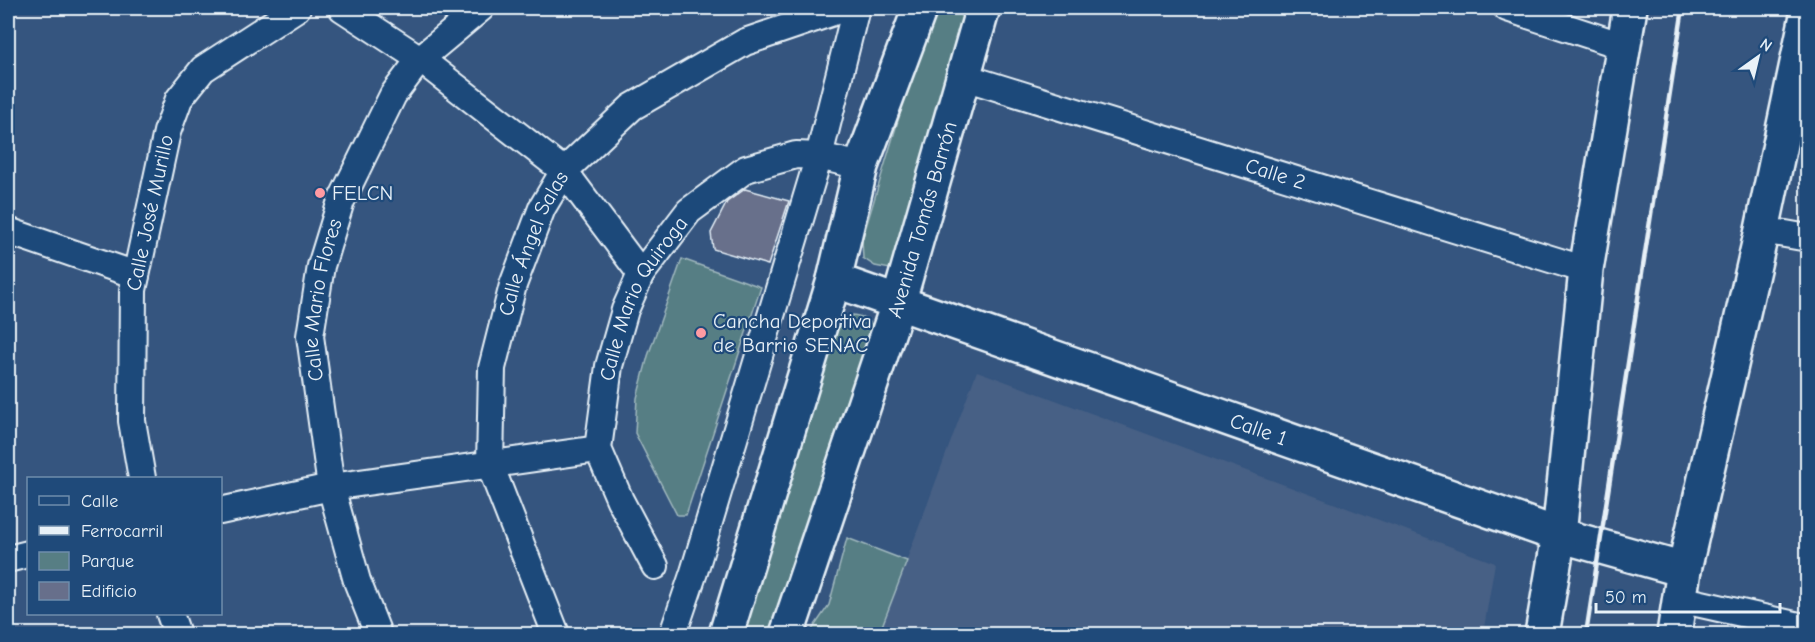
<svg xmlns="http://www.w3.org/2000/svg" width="1815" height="642" font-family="'Comic Neue',sans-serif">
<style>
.built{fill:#476085}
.green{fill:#577e84;stroke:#a0b8be;stroke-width:1.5}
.building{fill:#676f8b;stroke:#e8f1f8;stroke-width:1.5}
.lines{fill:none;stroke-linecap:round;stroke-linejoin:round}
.minor-casing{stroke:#e8f1f8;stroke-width:30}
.secondary-casing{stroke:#e8f1f8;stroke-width:38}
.primary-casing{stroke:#e8f1f8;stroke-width:38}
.minor{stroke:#1f4a7a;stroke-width:26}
.secondary{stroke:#1f4a7a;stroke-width:33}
.primary{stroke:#1f4a7a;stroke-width:33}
.rail{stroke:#e8f1f8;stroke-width:4.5}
.poi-dot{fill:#ff9aa2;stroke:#1f4a7a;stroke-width:2}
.labels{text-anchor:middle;stroke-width:4.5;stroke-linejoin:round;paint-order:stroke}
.street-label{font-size:21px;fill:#e8f1f8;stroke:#1f4a7a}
.poi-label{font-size:21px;fill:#e8f1f8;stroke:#1f4a7a;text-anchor:start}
</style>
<rect width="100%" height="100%" fill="#35557f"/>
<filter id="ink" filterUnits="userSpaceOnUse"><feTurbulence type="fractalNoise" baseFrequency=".0167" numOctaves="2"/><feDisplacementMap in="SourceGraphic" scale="12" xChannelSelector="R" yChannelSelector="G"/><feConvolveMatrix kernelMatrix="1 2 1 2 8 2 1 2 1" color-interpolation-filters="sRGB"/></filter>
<g filter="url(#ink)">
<path class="built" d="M 977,371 L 1495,563 L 1483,634 L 879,634 Z"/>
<path class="green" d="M 932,8 L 970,8 L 897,254 L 890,269 L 875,266 L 863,258 L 862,240 Z
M 682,259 L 761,287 L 686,515 L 677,515 L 635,433 L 637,398 L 648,356 Z
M 853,315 C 867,317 871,320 875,333 L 778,634 L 739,634 L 838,326 Z
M 847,538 L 907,561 L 879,634 L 809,634 L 829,605 Z"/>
<path class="building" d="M 745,189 L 789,201 L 768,265 L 713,249 L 711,233 L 727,202 Z"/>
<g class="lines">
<g class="minor-casing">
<g id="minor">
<path d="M 342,8 L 420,59 L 564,171 L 641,274"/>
<path d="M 1507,8 L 1623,46"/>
<path id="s1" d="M 964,77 L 1586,270"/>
<path d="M 1762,230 L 1808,238"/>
<path d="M 8,231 L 136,275"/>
<path id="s2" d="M 142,478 L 132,421 L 133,290 L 167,132 L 179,99 L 203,69 L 297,8"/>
<path d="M 220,511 L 331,487 L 598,449"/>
<path d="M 8,559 L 28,554"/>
<path id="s3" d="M 655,566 L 620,500 L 598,449 L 609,366 L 625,310 L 641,274 L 689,211 L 746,169 L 796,155 L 819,156 L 861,166"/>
<path d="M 1679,599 L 1808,628"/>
<path d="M 170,614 L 177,634"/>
<path id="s4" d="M 378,634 L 357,581 L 331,487 L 310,336 L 321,266 L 341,201 L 393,95 L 420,59 L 481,8"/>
<path id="s5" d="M 556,634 L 490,465 L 492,368 L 513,285 L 542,208 L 564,171 L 632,107 L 745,42 L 845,8"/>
<path d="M 673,634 L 694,572 L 819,156 L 856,8"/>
</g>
</g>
<g class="secondary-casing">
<g id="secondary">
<path id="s6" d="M 834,280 L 1559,535 L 1684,570"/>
</g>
</g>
<g class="primary-casing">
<g id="primary">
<path d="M 726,634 L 834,280 L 861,166 L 920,8"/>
<path id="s7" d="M 787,634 L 898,304 L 983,8"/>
<path d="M 1542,634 L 1559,535 L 1586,270 L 1630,8"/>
<path d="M 1674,634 L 1684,570 L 1762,230 L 1808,11"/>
</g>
</g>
<use href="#minor" class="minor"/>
<use href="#secondary" class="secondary"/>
<use href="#primary" class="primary"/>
<path class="rail" d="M 1586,634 L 1683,8"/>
</g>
</g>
<g class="poi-dot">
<circle cx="320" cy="193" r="6"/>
<circle cx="701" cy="333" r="6"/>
</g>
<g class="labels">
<g class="street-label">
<text dy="7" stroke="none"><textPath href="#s1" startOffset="326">Calle 2</textPath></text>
<text dy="7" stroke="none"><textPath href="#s2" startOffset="268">Calle José Murillo</textPath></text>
<text dy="7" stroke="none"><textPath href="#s7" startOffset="436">Avenida Tomás Barrón</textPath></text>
<text dy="7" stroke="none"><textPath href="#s5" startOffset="410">Calle Ángel Salas</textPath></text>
<text dy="7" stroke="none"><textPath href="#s4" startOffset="344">Calle Mario Flores</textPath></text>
<text dy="7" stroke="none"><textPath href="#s3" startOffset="290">Calle Mario Quiroga</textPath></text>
<text dy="7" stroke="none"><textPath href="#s6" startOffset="450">Calle 1</textPath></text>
</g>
<g class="poi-label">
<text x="332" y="200">FELCN</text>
<text x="713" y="328">Cancha Deportiva<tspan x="713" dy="24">de Barrio SENAC</tspan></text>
</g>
</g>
<rect width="1815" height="642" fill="none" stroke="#1f4a7a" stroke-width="30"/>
<rect x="15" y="15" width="1785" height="612" fill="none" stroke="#e8f1f8" stroke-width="2" filter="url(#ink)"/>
<rect x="27" y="477" width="195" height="138" fill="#1f4a7a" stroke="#6f8dac" stroke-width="1.5"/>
<rect x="39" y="496" width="30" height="9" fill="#1f4a7a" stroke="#6f8dac" stroke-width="1.5"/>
<text x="81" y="507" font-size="18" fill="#e8f1f8">Calle</text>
<rect x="39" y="526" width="30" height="9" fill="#e8f1f8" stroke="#6f8dac" stroke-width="1.5"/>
<text x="81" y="537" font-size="18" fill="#e8f1f8">Ferrocarril</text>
<rect x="39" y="552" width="30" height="18" fill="#577e84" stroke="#6f8dac" stroke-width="1.5"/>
<text x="81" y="567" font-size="18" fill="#e8f1f8">Parque</text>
<rect x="39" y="582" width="30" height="18" fill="#676f8b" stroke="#6f8dac" stroke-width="1.5"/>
<text x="81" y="597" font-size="18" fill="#e8f1f8">Edificio</text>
<g transform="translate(1758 57) rotate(34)" stroke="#1f4a7a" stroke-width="4.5" paint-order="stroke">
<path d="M0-4.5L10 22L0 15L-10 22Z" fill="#e8f1f8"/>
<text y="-9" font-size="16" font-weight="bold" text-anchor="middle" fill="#e8f1f8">N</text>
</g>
<path d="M1596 603v9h184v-9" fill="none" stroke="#e8f1f8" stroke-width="3"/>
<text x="1605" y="603" font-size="18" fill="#e8f1f8" stroke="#1f4a7a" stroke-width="4.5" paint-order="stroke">50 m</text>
</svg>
